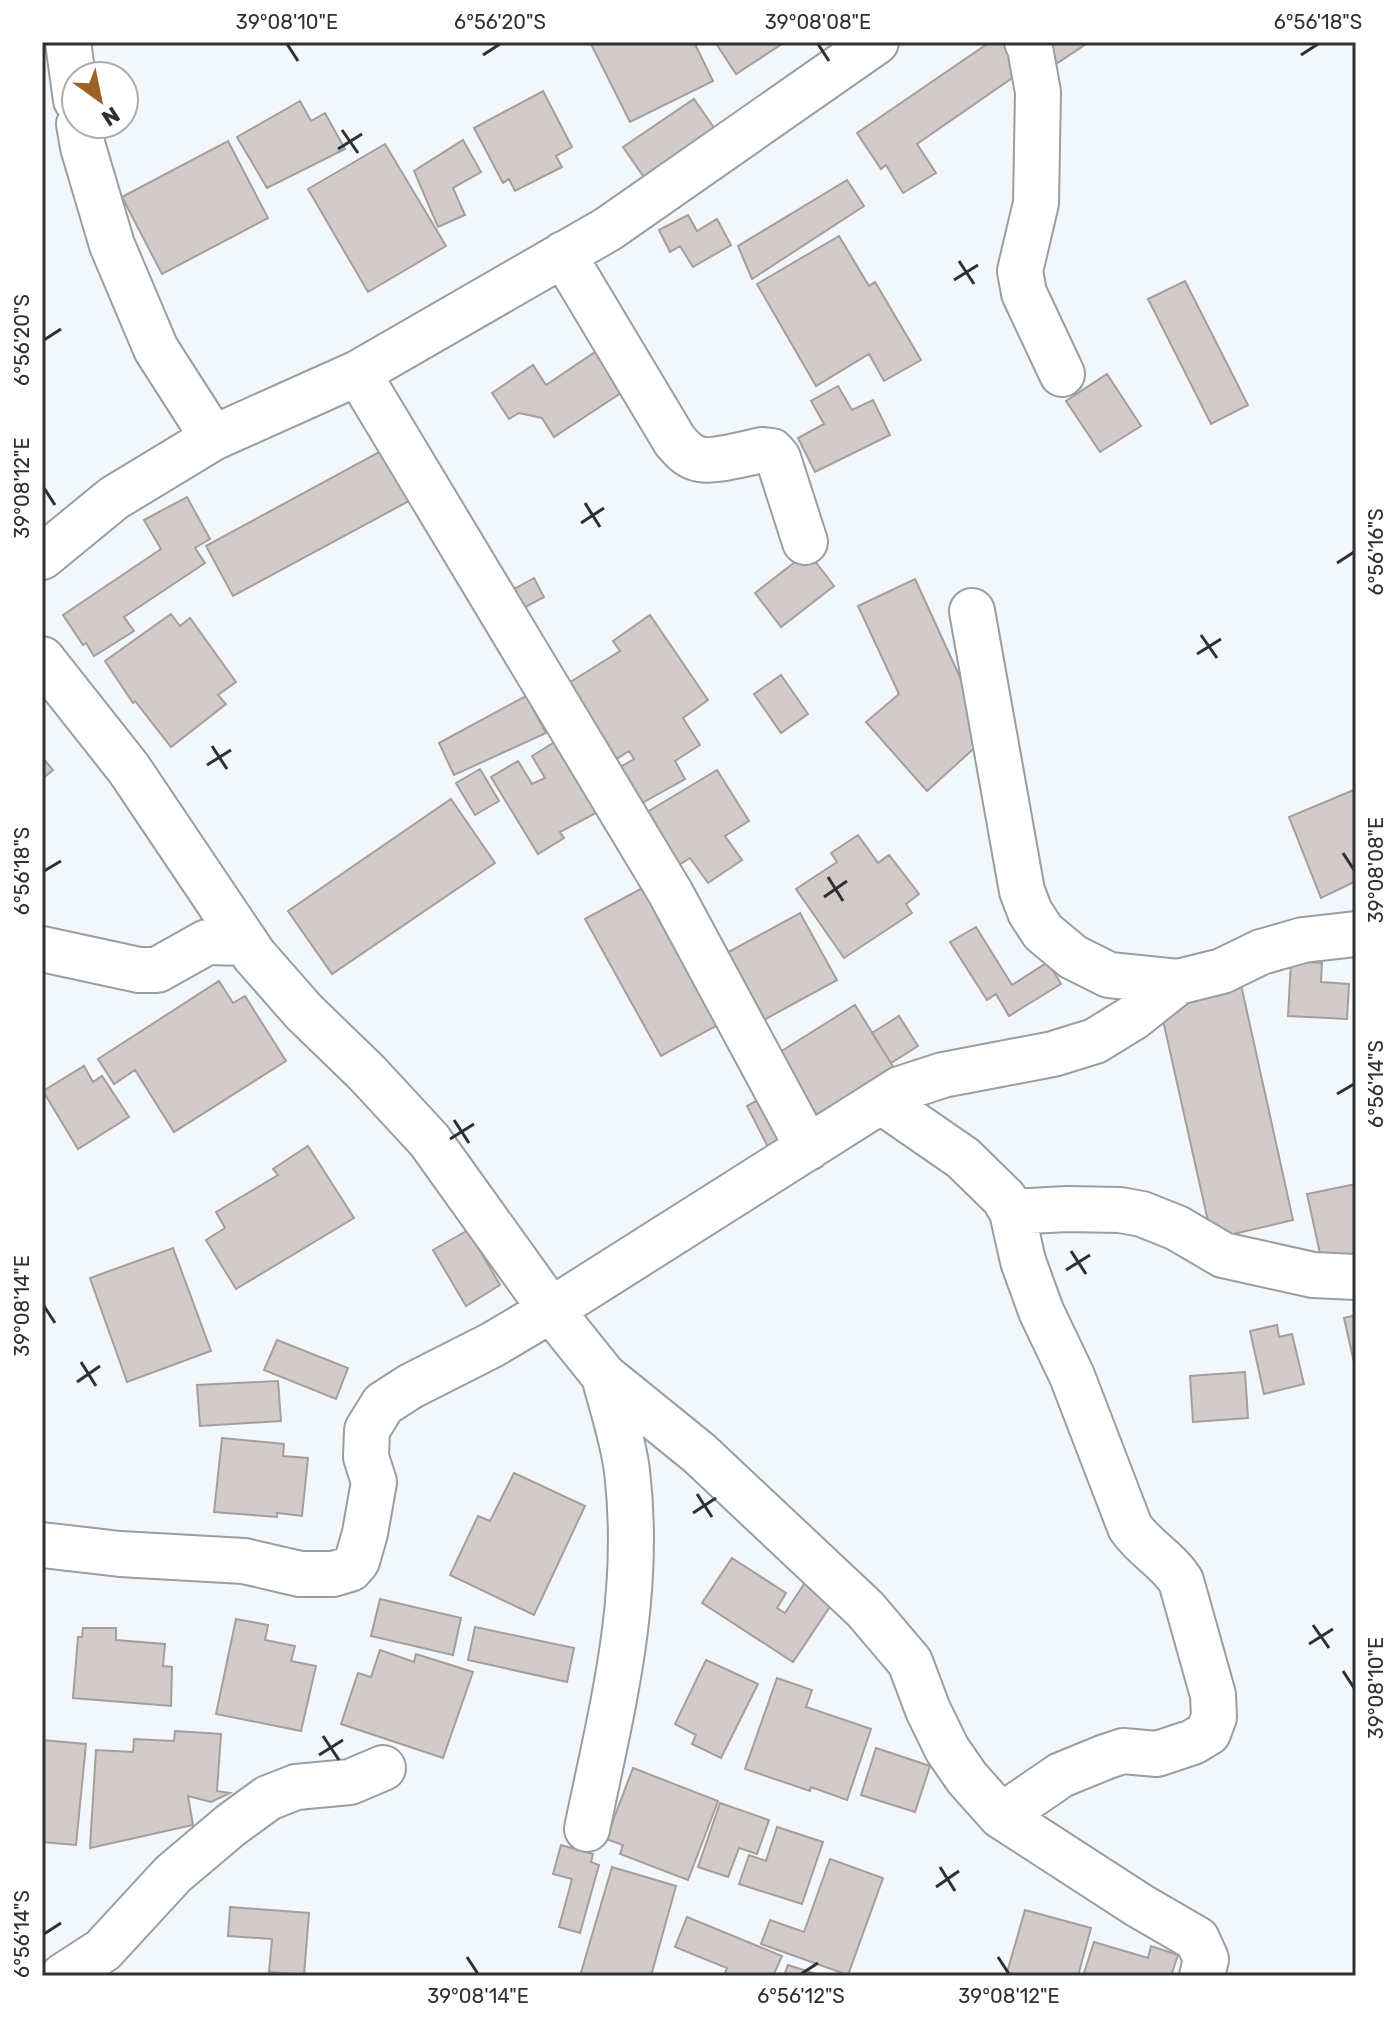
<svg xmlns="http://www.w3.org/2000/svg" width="1398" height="2018" font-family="Rubik,sans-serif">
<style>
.building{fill:#d2cbc9;stroke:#a59e9d;stroke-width:2}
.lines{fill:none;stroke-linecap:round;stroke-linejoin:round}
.street-casing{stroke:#999ea2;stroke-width:48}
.street{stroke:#fff;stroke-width:44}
.ticks{fill:none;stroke:#2e3032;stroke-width:3}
.neatline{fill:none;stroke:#2e3032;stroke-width:3}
.ticks-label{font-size:20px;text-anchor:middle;fill:#2e3032}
</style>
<rect width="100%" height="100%" fill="#f2f7fb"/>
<path class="building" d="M 590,42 L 694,42 L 713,81 L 630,122 Z
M 715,42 L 785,42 L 736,74 Z
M 990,42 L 1015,42 L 1031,65 L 917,144 L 936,173 L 903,193 L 886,165 L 881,169 L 857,133 Z
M 1041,42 L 1089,42 L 1056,64 Z
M 543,91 L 572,147 L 556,156 L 562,167 L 515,191 L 509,179 L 503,183 L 474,128 Z
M 694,99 L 719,135 L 648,183 L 623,147 Z
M 300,101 L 311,121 L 325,113 L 345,149 L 267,188 L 237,137 Z
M 463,140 L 481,172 L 453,188 L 465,215 L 438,227 L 414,171 Z
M 228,141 L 268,218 L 162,274 L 122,197 Z
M 385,144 L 446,246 L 368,292 L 308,189 Z
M 847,180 L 864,206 L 752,279 L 738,246 Z
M 688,215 L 697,231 L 717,219 L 731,245 L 693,267 L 680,246 L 670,252 L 659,230 Z
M 839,236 L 869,286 L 875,282 L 921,360 L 884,381 L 869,354 L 816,386 L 757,284 Z
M 1185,281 L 1248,405 L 1211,424 L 1148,299 Z
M 601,348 L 627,389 L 554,437 L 542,418 L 519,413 L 509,419 L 492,393 L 533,365 L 546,385 Z
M 1107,374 L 1141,426 L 1100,452 L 1066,401 Z
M 838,386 L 852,410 L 873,400 L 890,435 L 815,472 L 798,438 L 824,424 L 811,401 Z
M 392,445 L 420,495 L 233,596 L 206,546 Z
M 187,497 L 210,539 L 195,548 L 205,563 L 124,617 L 134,631 L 94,656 L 86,643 L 83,645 L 63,615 L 161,549 L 144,520 Z
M 808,552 L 834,586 L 781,627 L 755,593 Z
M 534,578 L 544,597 L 516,612 L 507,593 Z
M 915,579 L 986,734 L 981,742 L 927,791 L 866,722 L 899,694 L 858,606 Z
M 171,614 L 180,626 L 190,618 L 236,682 L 218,695 L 226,704 L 171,747 L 135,701 L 133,703 L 105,661 Z
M 650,615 L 708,700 L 683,718 L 700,745 L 675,761 L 685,779 L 635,807 L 615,770 L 634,759 L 629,751 L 612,762 L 564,686 L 620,651 L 613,641 Z
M 781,675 L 808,714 L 781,733 L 754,694 Z
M 526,696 L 546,733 L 454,775 L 439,743 Z
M 563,737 L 605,808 L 560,832 L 564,838 L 538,854 L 491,777 L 518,761 L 532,784 L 545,778 L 532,756 Z
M 42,757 L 53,770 L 42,779 Z
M 480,769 L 499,801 L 475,815 L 456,783 Z
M 717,770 L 749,821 L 725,836 L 742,860 L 708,883 L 690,858 L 669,871 L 637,818 Z
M 1356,789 L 1356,881 L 1321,898 L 1289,817 Z
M 451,799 L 495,863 L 332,974 L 288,911 Z
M 858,835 L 878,863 L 889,855 L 919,894 L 906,904 L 912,913 L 844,958 L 796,889 L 837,862 L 831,853 Z
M 659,879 L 734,1016 L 661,1056 L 585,919 Z
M 800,913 L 837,980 L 762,1021 L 725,954 Z
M 976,927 L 1012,985 L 1048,962 L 1061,984 L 1009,1016 L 996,994 L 987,1000 L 950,942 Z
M 1291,961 L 1322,963 L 1321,982 L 1349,984 L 1347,1019 L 1288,1016 Z
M 1236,962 L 1293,1220 L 1212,1239 L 1154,980 Z
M 219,981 L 233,1003 L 245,996 L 286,1061 L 174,1132 L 135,1070 L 114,1084 L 98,1059 Z
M 855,1005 L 902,1081 L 820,1132 L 772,1057 Z
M 899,1016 L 918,1046 L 891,1063 L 872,1033 Z
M 84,1066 L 93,1082 L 102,1076 L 129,1117 L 78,1149 L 43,1091 Z
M 769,1094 L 796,1145 L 773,1157 L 747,1106 Z
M 308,1146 L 354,1218 L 236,1289 L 206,1240 L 225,1228 L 216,1212 L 278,1175 L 273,1169 Z
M 1356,1184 L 1356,1260 L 1323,1267 L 1307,1194 Z
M 468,1230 L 500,1285 L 466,1306 L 433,1250 Z
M 173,1248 L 211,1351 L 127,1382 L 90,1278 Z
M 1356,1315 L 1356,1371 L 1344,1318 Z
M 1277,1325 L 1279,1337 L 1292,1334 L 1304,1384 L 1264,1394 L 1250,1331 Z
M 277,1340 L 348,1368 L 336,1399 L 264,1370 Z
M 1245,1372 L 1248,1418 L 1193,1422 L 1190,1376 Z
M 278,1381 L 281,1421 L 200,1426 L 197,1385 Z
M 222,1438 L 284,1444 L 283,1456 L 308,1458 L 302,1516 L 277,1513 L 277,1517 L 214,1512 Z
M 514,1473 L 585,1506 L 534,1615 L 450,1575 L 478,1516 L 490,1521 Z
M 732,1558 L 786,1593 L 777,1608 L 785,1613 L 806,1581 L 835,1599 L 793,1662 L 702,1603 Z
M 380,1599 L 461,1618 L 453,1655 L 371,1636 Z
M 236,1619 L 268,1625 L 265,1640 L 295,1646 L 291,1661 L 316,1666 L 301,1731 L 216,1714 Z
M 475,1627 L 574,1648 L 567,1682 L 468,1660 Z
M 83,1628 L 116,1628 L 116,1640 L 165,1644 L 163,1666 L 172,1667 L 171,1706 L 73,1698 L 78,1637 L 82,1637 Z
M 380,1650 L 414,1662 L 416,1654 L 473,1672 L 443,1758 L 341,1724 L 358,1673 L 371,1677 Z
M 706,1660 L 758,1684 L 721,1758 L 692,1744 L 696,1735 L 675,1724 Z
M 777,1678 L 812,1690 L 806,1707 L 871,1729 L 847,1800 L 811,1787 L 810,1791 L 745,1769 Z
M 175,1731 L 221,1734 L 217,1791 L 230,1793 L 211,1802 L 188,1796 L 193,1825 L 90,1848 L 96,1750 L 133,1752 L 134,1739 L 174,1741 Z
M 42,1740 L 86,1744 L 76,1845 L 42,1842 Z
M 876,1748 L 930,1766 L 915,1812 L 861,1795 Z
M 633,1768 L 718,1801 L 688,1880 L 620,1854 L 623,1845 L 606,1839 Z
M 720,1803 L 769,1820 L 757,1854 L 739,1848 L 728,1877 L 698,1867 Z
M 777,1827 L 823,1842 L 802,1904 L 739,1884 L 749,1855 L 766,1861 Z
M 561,1845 L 593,1854 L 591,1862 L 599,1865 L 580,1933 L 559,1927 L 572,1879 L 553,1874 Z
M 830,1859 L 883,1878 L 848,1975 L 761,1944 L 770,1920 L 804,1932 Z
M 612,1867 L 676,1886 L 651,1976 L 580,1976 Z
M 230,1907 L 309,1913 L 304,1975 L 269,1972 L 272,1939 L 228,1936 Z
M 1025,1910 L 1091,1928 L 1078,1976 L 1006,1976 Z
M 687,1917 L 782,1956 L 773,1976 L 724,1976 L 727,1968 L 675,1947 Z
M 1094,1942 L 1148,1958 L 1151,1946 L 1178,1955 L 1171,1976 L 1083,1976 Z
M 788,1965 L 822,1976 L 784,1976 Z"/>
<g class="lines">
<g class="street-casing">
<path id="street" d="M 68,42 L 76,100
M 1027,42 L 1030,48 L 1038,92 L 1036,203 L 1020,271 L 1024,293 L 1062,374
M 79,124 L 83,147 L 112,245 L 156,349 L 213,438
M 563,254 L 675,441 C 681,448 687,455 696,458 C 710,464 746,453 763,450 L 772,451 L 778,458 L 805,542
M 358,373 L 670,892 L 808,1148
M 42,557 L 114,498 L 213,438 L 358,373 L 608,229 L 876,42
M 972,611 L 1022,891 L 1030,912 L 1043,932 L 1073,957 L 1109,975 L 1178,982
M 42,659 L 129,769 L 254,955 L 304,1012 L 367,1073 L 429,1140 L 551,1310 L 604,1376 L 699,1453 L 865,1609 L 910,1662 L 928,1710 L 947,1749 L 967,1778 L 1001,1816 L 1140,1906 L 1197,1939 L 1206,1959 L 1202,1976
M 42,949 L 139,970 L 157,970 L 207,942 L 246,943
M 882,1102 L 963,1158 L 1004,1198 L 1012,1212 L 1023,1261 L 1041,1311 L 1072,1376 L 1130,1527 C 1144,1548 1167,1559 1181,1581 L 1213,1695 L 1214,1717 L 1208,1733 L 1193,1742 L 1157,1754 L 1123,1751 L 1105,1757 L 1061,1775 L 1001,1816
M 1012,1212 L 1067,1209 L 1120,1210 L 1142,1214 L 1177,1228 L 1223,1255 L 1313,1275 L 1356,1277
M 42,1545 L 120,1554 L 244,1561 L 300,1574 L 333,1574 L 350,1569 L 357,1561 L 365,1533 L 374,1482 L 366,1457 L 367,1430 L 383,1404 L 411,1386 L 492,1345 L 551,1310 L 900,1089 L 943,1075 L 1053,1054 L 1095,1041 L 1134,1017 L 1178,982 L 1222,971 L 1261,952 L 1303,940 L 1356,934
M 587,1829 C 612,1708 642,1597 627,1471 C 623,1439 612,1407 604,1376
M 63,1976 L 103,1950 L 173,1874 L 231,1825 L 268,1798 L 296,1787 L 350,1782 L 383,1768"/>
</g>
<use href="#street" class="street"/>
</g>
<path class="ticks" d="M 287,44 L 298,61M 818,44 L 829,61M 483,55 L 500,44M 1301,55 L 1318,44M 342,130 L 358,153M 338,149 L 362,134M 959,261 L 974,284M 954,280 L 978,265M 44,340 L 61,329M 44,488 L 55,505M 585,503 L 600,527M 581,523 L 604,508M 1337,563 L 1354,552M 1201,635 L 1217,658M 1197,654 L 1221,639M 212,746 L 227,769M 207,765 L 231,750M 1343,853 L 1354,870M 44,871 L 61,861M 828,877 L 843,901M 824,897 L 847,881M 1337,1094 L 1354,1084M 454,1120 L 469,1143M 450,1139 L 474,1124M 1071,1251 L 1086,1274M 1066,1270 L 1090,1255M 44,1306 L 55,1323M 81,1362 L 96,1386M 77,1382 L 100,1366M 697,1494 L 712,1517M 693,1513 L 716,1498M 1313,1625 L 1329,1648M 1309,1644 L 1333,1629M 1343,1671 L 1354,1688M 323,1736 L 339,1760M 319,1755 L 343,1740M 940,1867 L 955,1891M 936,1887 L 959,1871M 44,1934 L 61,1923M 467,1957 L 478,1974M 998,1957 L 1009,1974M 801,1974 L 818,1963"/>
<rect width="1398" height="2018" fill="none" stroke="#ffffff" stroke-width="88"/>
<g transform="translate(100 100) rotate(147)"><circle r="38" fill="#ffffff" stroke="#abacad" stroke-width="2"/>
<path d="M0-6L14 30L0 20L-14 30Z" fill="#9e6026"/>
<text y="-12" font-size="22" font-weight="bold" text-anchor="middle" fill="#2e3032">N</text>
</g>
<rect x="44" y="44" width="1310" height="1930" class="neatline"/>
<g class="ticks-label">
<text x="287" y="29">39°08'10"E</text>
<text x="500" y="29">6°56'20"S</text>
<text x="818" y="29">39°08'08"E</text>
<text x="1318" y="29">6°56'18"S</text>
<text transform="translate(22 340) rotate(-90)" y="7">6°56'20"S</text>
<text transform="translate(22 488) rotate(-90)" y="7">39°08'12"E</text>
<text transform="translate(1376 552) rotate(-90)" y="7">6°56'16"S</text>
<text transform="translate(1376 870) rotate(-90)" y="7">39°08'08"E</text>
<text transform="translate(22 871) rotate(-90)" y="7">6°56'18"S</text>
<text transform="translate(1376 1084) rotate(-90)" y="7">6°56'14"S</text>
<text transform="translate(22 1306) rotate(-90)" y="7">39°08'14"E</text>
<text transform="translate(1376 1688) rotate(-90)" y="7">39°08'10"E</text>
<text transform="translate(22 1934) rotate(-90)" y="7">6°56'14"S</text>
<text x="478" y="2003">39°08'14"E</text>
<text x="801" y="2003">6°56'12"S</text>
<text x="1009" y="2003">39°08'12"E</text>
</g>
</svg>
